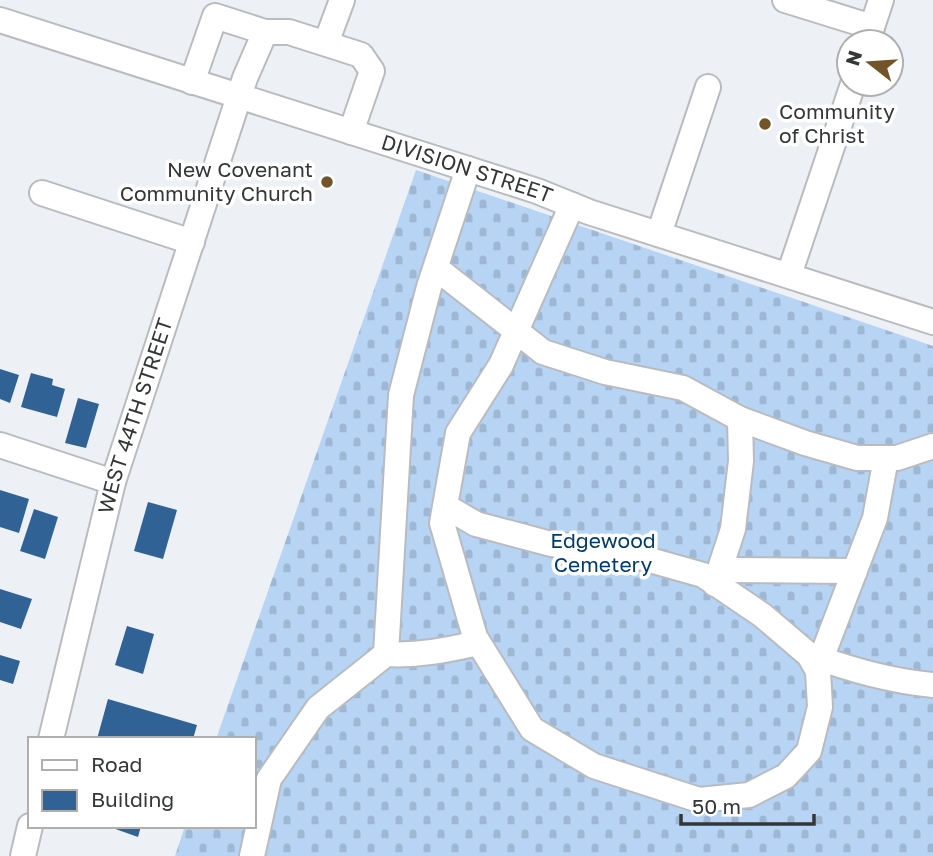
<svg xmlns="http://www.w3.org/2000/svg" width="933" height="856" font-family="'Golos Text',sans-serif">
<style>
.cemetery{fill:url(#cemetery-stones)}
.building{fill:#306296}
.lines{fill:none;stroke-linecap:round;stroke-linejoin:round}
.minor-casing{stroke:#b8bcc0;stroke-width:28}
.minor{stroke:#fff;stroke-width:24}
.poi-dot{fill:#725428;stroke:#fff;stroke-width:2.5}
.labels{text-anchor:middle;stroke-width:7;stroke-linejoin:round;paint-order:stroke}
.poi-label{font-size:21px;fill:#343638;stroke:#fff;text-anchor:start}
.street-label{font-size:21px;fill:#343638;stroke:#fff}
.park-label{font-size:21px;fill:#003c6f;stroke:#fff}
</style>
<defs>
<pattern id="cemetery-stones" width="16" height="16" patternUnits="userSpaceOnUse" patternTransform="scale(1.75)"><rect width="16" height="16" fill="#b7d4f5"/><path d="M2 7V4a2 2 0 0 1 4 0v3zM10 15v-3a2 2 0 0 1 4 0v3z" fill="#9eb7d3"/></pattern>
</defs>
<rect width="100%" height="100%" fill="#edf1f5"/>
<path class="cemetery" d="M 416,170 L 933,346 L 933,856 L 175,856 L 185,826 L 254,826 L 254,739 L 216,739 Z"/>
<path class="building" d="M 0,369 L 19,375 L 10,403 L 0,399 Z
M 31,373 L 53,379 L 52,385 L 65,389 L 57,417 L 21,407 Z
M 78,398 L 99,404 L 86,448 L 65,443 Z
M 0,490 L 29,499 L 19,533 L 0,527 Z
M 148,502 L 177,510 L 163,559 L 134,551 Z
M 34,509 L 58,517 L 45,559 L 20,551 Z
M 0,589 L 32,599 L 21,629 L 0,622 Z
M 127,626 L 154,634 L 143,674 L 115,665 Z
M 0,655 L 20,661 L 13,684 L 0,680 Z
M 108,699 L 197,725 L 193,739 L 97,739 Z
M 107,826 L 141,826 L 138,837 Z"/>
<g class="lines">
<g class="minor-casing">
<g id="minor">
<path d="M 785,0 L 872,27"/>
<path id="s1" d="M 0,20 L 537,191 L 589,212 L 933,322"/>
<path d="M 867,42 L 881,0"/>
<path d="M 326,43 L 342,0"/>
<path d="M 192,82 L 215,16 L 265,32"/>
<path d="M 42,193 L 192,242"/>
<path d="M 659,234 L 708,87"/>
<path d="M 436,268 L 543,352 L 605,372 L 683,388 L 740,419 L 805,443 L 857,458 L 897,458 L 933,446"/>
<path d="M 789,275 L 853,84"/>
<path d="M 0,445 L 113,482"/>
<path d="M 445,506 L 476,524 L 551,544 L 625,553 L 703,575 L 762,615 L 809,655 L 818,671 L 820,707 L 809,751 L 786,776 L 749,795 L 699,800 L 594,766 L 532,729 L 475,637 L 442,523 L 458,433 L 501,365 L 572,205"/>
<path d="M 720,570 L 855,571"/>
<path d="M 715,584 L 733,529 L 741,461 L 740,419"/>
<path d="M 386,654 L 401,395 L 429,287 L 468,169"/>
<path d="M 809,655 C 850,669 889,681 933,685"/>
<path d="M 821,659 L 875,518 L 886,458"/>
<path id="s2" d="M 51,739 L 113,482 L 245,78 L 265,32 L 289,32 L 361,55 L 372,71 L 351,132"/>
<path d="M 23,856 L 30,826"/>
<path d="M 252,856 L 269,779 L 318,708 L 386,654 C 418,656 447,650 478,643"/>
</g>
</g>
<use href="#minor" class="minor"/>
</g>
<g class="poi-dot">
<circle cx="765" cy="124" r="7"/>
<circle cx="327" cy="182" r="7"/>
</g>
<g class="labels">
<g class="poi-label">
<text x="779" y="119">Community<tspan x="779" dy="24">of Christ</tspan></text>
<text x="313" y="177" text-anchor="end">New Covenant<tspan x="313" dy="24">Community Church</tspan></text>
</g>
<g class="street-label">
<text dy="7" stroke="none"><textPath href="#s1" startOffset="490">DIVISION STREET</textPath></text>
<text dy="7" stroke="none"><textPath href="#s2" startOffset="334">WEST 44TH STREET</textPath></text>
</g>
<g class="park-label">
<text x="603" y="548">Edgewood<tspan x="603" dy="24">Cemetery</tspan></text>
</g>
</g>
<rect x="28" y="737" width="228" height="91" fill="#ffffff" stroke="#aeafaf" stroke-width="2"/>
<rect x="42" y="760" width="35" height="10" fill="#ffffff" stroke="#aeafaf" stroke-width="2"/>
<text x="91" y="772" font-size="21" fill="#343638">Road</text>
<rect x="42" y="790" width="35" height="21" fill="#306296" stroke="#aeafaf" stroke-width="2"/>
<text x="91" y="807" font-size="21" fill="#343638">Building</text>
<g transform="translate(870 63) rotate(287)"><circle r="33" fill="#ffffff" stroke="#aeafaf" stroke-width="2"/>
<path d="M0-5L12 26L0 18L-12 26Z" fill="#725428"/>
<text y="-10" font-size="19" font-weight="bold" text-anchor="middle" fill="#343638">N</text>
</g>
<path d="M681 814v10h133v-10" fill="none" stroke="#343638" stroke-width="3.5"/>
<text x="692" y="814" font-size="21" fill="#343638" stroke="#ffffff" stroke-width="5" paint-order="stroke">50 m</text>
</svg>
